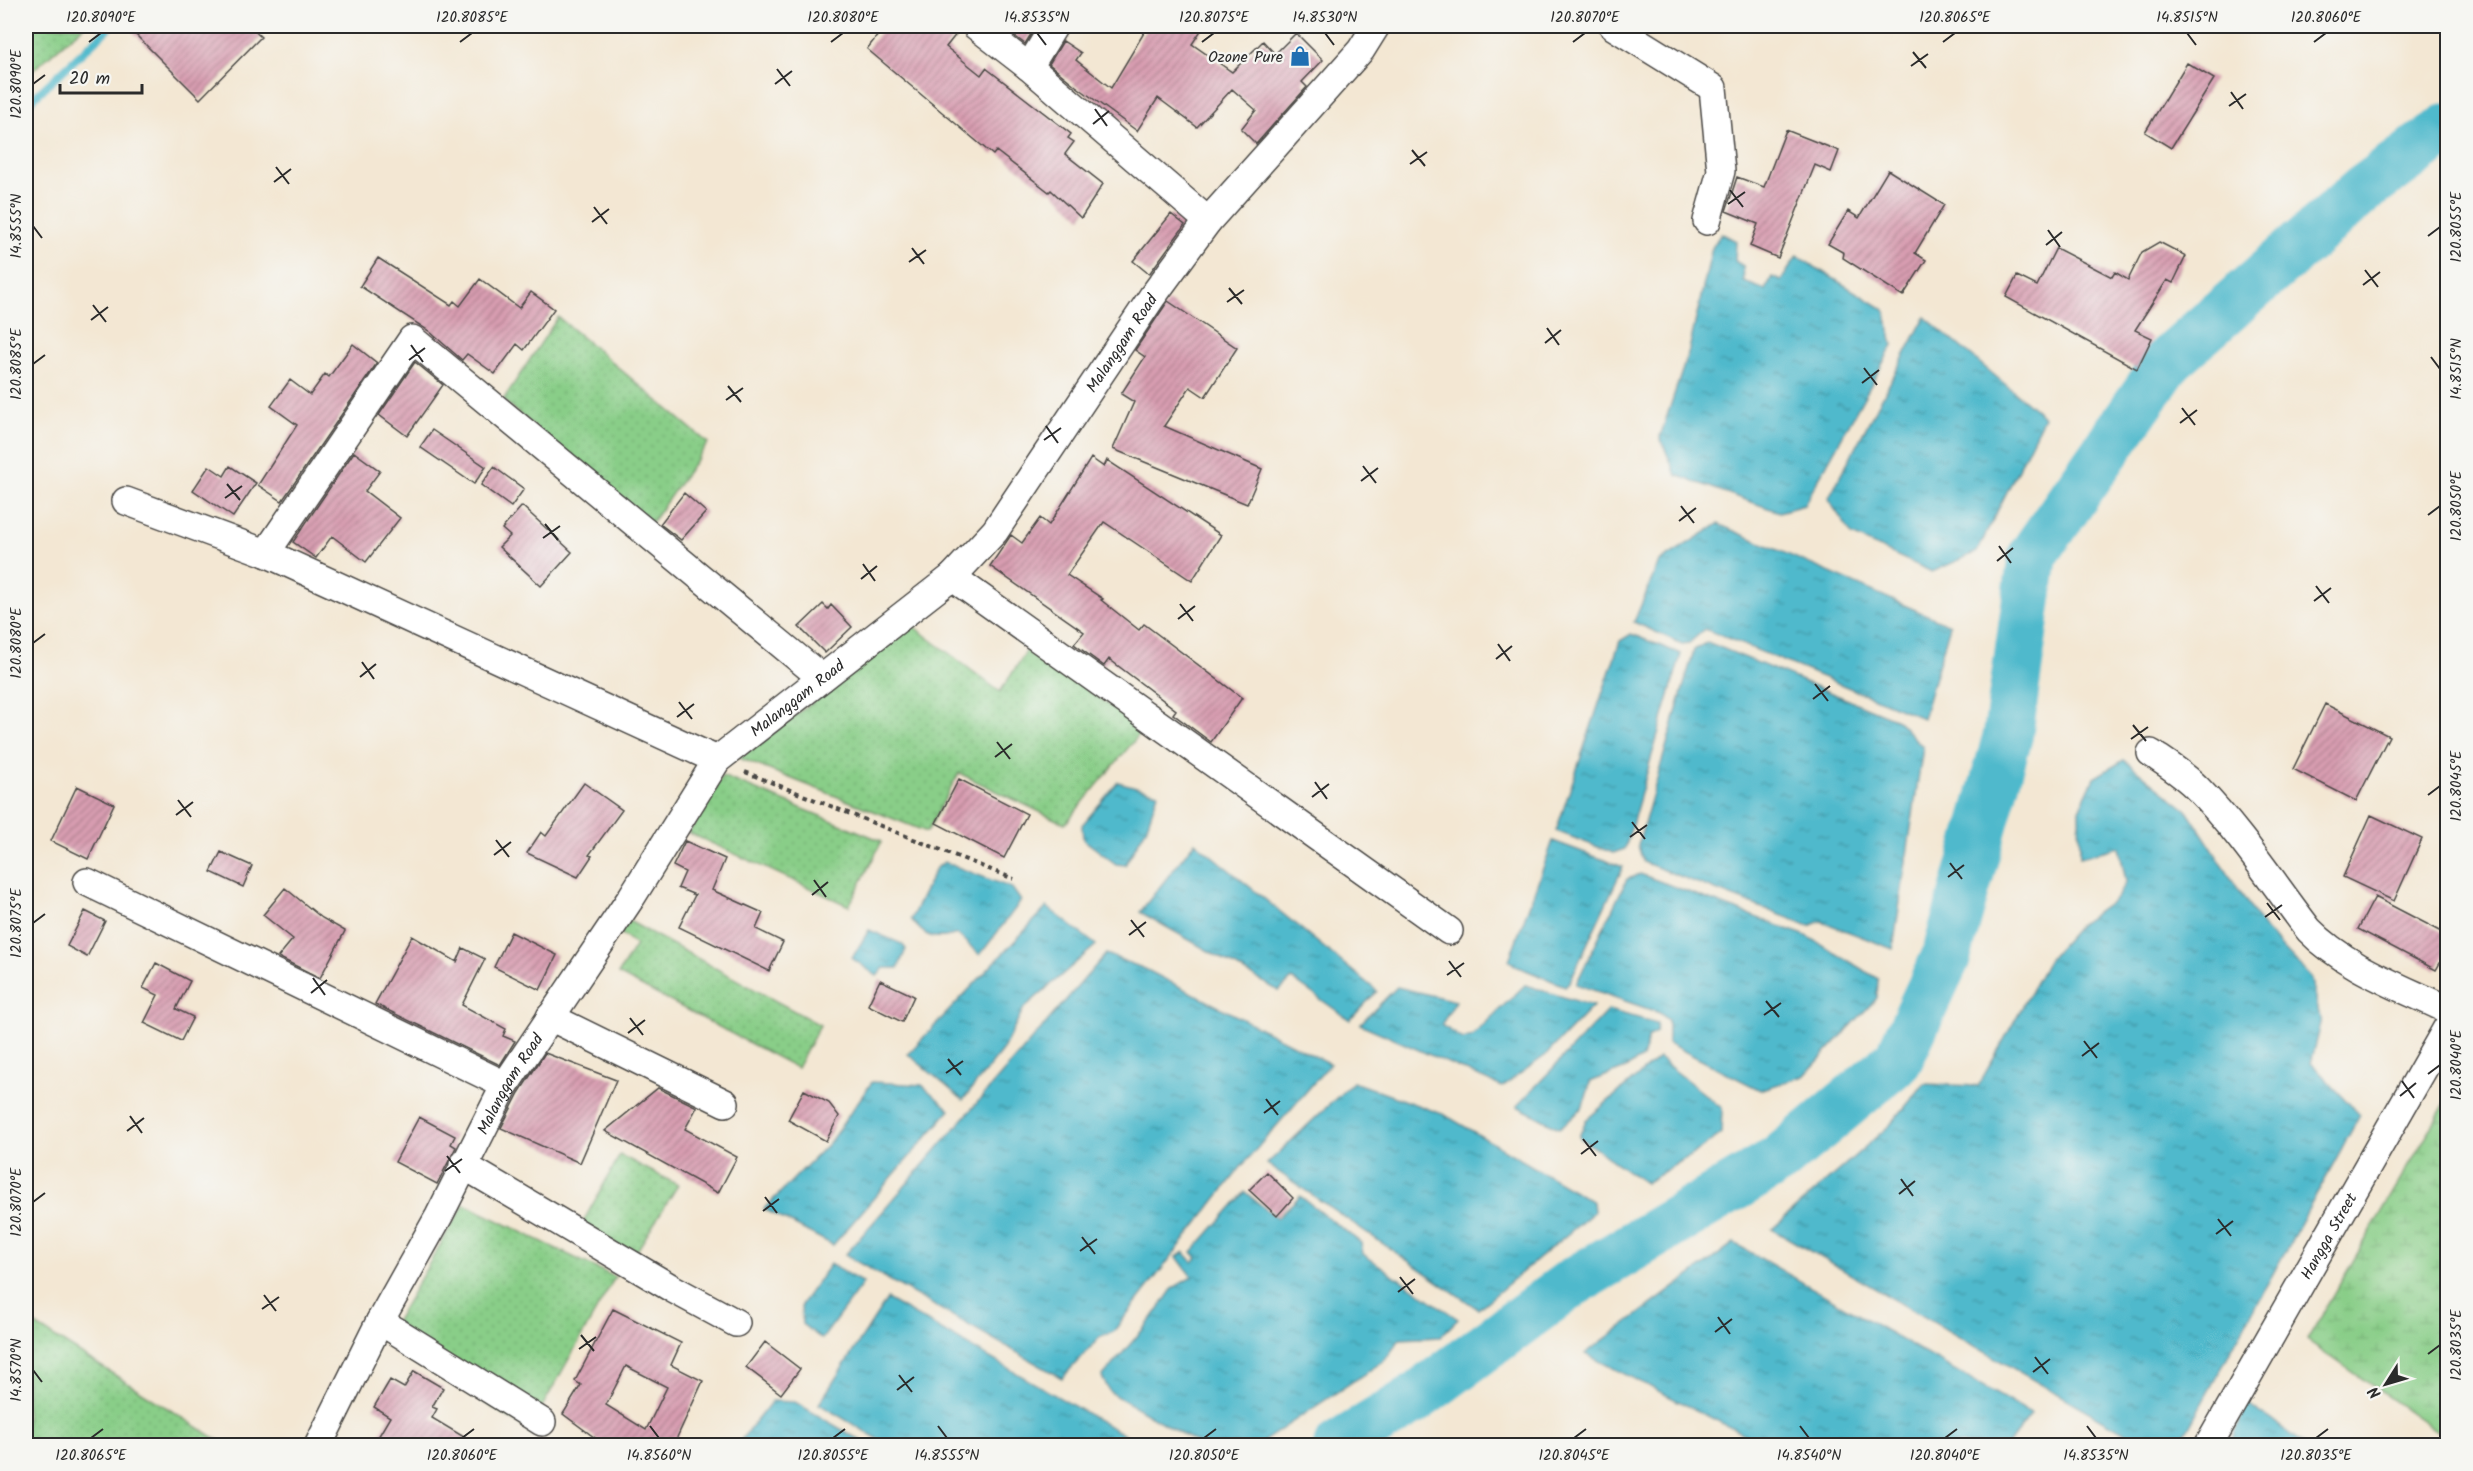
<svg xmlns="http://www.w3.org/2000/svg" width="2473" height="1471" font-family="Kalam,sans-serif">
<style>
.grass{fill:url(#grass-dots);stroke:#5a7c5a;stroke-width:1.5}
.wetland{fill:url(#wetland-marsh);stroke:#5a7c5a;stroke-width:1.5}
.water{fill:url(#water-ripples);stroke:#3d727c;stroke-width:1.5}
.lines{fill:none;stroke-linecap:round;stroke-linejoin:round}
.stream{stroke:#4fb9cc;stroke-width:8}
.river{stroke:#4fb9cc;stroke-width:50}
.building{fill:url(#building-hatch);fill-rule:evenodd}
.minor-casing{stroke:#494744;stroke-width:30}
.path{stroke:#494744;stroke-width:4;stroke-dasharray:4.5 4.5;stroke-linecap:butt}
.minor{stroke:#fff;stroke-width:27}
.ticks{fill:none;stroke:#2b2b2b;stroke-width:2}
.labels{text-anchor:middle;stroke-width:4.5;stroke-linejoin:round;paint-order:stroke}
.poi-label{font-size:16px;fill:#2b2b2b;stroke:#f6f6f2;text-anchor:end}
.street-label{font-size:16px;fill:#2b2b2b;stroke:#f6f6f2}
.neatline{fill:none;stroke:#2b2b2b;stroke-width:2}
.ticks-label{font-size:15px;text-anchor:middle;fill:#2b2b2b}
</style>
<defs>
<pattern id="grass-dots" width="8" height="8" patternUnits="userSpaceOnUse" patternTransform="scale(1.5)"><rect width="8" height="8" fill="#89ce88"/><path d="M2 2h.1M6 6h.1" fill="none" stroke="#76b176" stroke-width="1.8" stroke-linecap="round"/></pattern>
<pattern id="wetland-marsh" width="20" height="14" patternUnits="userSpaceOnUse" patternTransform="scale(1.5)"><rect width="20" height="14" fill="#89ce88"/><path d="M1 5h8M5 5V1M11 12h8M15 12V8" fill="none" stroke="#76b176"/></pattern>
<pattern id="water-ripples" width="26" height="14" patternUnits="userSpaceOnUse" patternTransform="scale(1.5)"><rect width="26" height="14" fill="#4fb9cc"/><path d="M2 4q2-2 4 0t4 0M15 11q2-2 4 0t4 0" fill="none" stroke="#4297a6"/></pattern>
<pattern id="building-hatch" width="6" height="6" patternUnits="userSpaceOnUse" patternTransform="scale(1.5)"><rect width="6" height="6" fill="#d89db1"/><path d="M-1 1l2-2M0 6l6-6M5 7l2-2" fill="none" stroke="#af8090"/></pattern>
</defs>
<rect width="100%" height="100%" fill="#f6f6f2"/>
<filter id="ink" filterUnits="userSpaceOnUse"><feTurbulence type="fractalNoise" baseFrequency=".0167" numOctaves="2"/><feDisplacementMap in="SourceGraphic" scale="12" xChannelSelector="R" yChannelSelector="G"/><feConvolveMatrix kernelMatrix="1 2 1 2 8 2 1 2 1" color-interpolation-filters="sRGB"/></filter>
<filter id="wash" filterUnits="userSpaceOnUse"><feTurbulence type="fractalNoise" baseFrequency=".008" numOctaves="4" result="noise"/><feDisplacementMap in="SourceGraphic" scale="24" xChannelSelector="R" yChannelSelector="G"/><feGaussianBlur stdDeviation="1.35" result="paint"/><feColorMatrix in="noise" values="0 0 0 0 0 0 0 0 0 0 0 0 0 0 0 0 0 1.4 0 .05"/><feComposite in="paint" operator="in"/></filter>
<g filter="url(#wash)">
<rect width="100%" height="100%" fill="#f3e7d3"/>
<path class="grass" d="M 26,26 L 84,26 L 26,76 Z
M 558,317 L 708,443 L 650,525 L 503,400 Z
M 913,626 L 1000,692 L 1029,647 L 1143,730 L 1065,824 L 959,773 L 927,832 L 739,758 Z
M 722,776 L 882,841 L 849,906 L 689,833 Z
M 629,921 L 820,1025 L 797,1068 L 618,974 L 636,945 L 620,933 Z
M 620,1155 L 678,1185 L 630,1262 L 578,1231 Z
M 464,1204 L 615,1277 L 529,1430 L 384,1341 Z
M 26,1319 L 226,1445 L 26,1445 Z"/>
<path class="wetland" d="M 2447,1100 L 2447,1438 L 2307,1340 Z"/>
<path class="water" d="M 1721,233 L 1736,241 L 1735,261 L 1743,266 L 1744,282 L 1765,290 L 1772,277 L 1781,281 L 1797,256 L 1885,310 L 1893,345 L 1804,505 L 1779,512 L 1676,475 L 1660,437 L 1689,350 L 1712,248 Z
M 1925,317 L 2044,417 L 1977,552 L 1932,572 L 1852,535 L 1828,499 Z
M 1718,524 L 1950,625 L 1923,718 L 1705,629 L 1689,643 L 1682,644 L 1634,622 L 1659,562 Z
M 1631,634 L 1681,654 L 1625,849 L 1613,853 L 1556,831 L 1620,641 Z
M 1707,642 L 1897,720 L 1923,747 L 1893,949 L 1821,921 L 1809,926 L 1643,862 L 1638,845 L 1694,650 Z
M 2124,760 L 2187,810 L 2262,926 L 2312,979 L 2321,1024 L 2311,1063 L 2360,1115 L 2179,1445 L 2146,1445 L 1772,1229 L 1890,1125 L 1924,1084 L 1978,1086 L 2049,959 L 2079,925 L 2117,898 L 2126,881 L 2119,847 L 2080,857 L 2079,810 L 2094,778 Z
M 1118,782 L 1158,793 L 1146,829 L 1125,865 L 1116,864 L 1083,839 L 1082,825 Z
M 1553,841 L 1623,867 L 1570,981 L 1565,986 L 1516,966 L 1509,960 Z
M 1195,842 L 1377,991 L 1350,1020 L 1292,979 L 1279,991 L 1140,912 Z
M 944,862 L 1012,888 L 1021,901 L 980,955 L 957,934 C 935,941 925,938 911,919 L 936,868 Z
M 1640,874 L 1809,937 L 1878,979 L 1877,998 L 1804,1076 L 1760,1090 L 1668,1043 L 1668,1020 L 1660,1013 L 1576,984 L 1627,879 Z
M 1047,907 L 1096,945 L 1024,1008 L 1002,1051 L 963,1100 L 908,1054 Z
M 869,930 L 902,944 L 906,949 L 898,968 L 884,968 L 877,976 L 852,958 Z
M 1106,954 L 1145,969 L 1330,1064 L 1241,1167 L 1113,1332 L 1100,1337 L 1062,1378 L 845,1255 Z
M 1525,985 L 1593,1006 L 1546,1055 L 1502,1087 L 1360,1024 L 1397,987 L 1456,1001 L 1441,1025 L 1463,1039 L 1472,1036 Z
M 1608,1010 L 1657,1023 L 1656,1032 L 1649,1036 L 1642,1058 L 1628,1067 L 1590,1082 C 1585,1107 1580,1113 1559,1128 L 1517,1106 Z
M 1659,1058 L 1722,1108 L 1721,1134 L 1696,1152 L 1645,1183 L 1579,1137 L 1586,1120 Z
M 872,1082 L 922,1085 L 950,1110 L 833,1245 L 764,1209 L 829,1143 Z
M 1353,1082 L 1445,1115 L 1593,1202 L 1594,1212 L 1478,1309 L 1267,1164 Z
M 1245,1192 L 1277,1218 L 1300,1196 L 1361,1243 L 1363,1254 L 1458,1319 L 1440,1337 L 1400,1339 L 1385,1360 L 1258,1445 L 1200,1445 L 1110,1392 L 1102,1377 L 1151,1320 L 1173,1288 L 1192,1277 L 1177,1257 L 1184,1252 L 1193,1262 L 1197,1258 L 1192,1252 Z
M 1734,1243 L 2031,1414 L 2008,1445 L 1765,1445 L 1585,1354 Z
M 830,1264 L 863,1283 L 822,1339 L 802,1324 L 801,1305 Z
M 887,1299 L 1142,1445 L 888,1445 L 819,1404 Z
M 772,1401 L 795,1402 L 868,1445 L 737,1445 Z
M 2247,1403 L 2306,1445 L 2230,1446 Z"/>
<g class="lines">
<path class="stream" d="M 26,105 L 111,26"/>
<path class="river" d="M 1338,1446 L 1413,1400 L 1573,1282 L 1779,1160 L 1898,1060 L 1946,957 L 2008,735 L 2033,555 L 2169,360 L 2363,190 L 2448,128"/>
</g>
<g id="blocks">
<path class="building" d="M 127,26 L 249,26 L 261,37 L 200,99 Z
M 885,26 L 961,26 L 961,28 L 946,47 L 981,75 L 986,68 L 1071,134 L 1068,138 L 1074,142 L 1065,154 L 1103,184 L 1081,218 L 1051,190 L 1049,192 L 996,151 L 993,155 L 867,49 Z
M 1021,26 L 1036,26 L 1025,44 L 1013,35 Z
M 1148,26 L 1204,26 L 1192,44 L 1232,72 L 1263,41 L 1275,54 L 1296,33 L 1323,60 L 1302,82 L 1307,87 L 1256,144 L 1241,129 L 1256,110 L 1232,89 L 1197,127 L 1158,98 L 1137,131 L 1076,86 L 1049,64 L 1063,41 L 1081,53 L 1076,60 L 1111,88 Z
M 2187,63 L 2214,79 L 2171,148 L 2145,132 Z
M 1786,130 L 1839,151 L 1831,172 L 1815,165 L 1778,258 L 1750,246 L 1758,224 L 1726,211 L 1737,177 L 1764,187 Z
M 1888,170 L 1944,205 L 1915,253 L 1926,260 L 1903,296 L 1843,258 L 1844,253 L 1828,244 L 1848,211 L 1859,218 Z
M 1171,214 L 1185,225 L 1149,274 L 1133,261 Z
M 2159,242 L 2186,256 L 2173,283 L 2167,280 L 2135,330 L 2152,338 L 2137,369 L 2006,297 L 2017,276 L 2037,286 L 2056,248 L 2112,277 L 2115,272 L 2128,280 L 2142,252 Z
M 378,258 L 451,305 L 454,301 L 460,306 L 480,279 L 519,308 L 531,292 L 554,309 L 524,350 L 517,344 L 495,374 L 467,354 L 462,360 L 429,331 L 360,286 Z
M 1168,301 L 1237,348 L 1205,397 L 1190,387 L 1164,426 L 1262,469 L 1247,504 L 1113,449 L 1134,402 L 1121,394 L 1145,357 L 1135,350 Z
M 353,344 L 377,363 L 282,501 L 258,485 L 297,425 L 271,406 L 290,380 L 310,395 L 325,374 L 329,377 Z
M 415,362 L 443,385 L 407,436 L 379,415 Z
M 432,430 L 486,467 L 474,484 L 420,447 Z
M 354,452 L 380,471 L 365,491 L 400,518 L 366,562 L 332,536 L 316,558 L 293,542 Z
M 1091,458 L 1104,467 L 1107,460 L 1221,535 L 1192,581 L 1104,522 L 1067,575 L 1103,599 L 1101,600 L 1139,630 L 1144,624 L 1242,698 L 1211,742 L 1173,714 L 1176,710 L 1109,659 L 1104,666 L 1074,644 L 1084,632 L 990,566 L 1011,535 L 1022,543 L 1040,518 L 1049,525 Z
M 209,466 L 224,476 L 230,466 L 256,483 L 233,517 L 193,490 Z
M 494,467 L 524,489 L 511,507 L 481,485 Z
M 684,493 L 706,512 L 681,540 L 660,524 Z
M 522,506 L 572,552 L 541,586 L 499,547 L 510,536 L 502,529 Z
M 823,604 L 828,609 L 831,605 L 852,627 L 825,653 L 799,627 Z
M 2325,704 L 2389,736 L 2356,801 L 2293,769 Z
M 959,779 L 1027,814 L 1004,858 L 936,823 Z
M 584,783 L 622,810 L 589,855 L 592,856 L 578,877 L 527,853 L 541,832 L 546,836 Z
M 77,786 L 114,804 L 88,859 L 51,841 Z
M 2371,815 L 2422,839 L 2394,901 L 2343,877 Z
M 685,841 L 725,859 L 712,890 L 763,913 L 756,929 L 783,942 L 769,971 L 679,927 L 695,895 L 678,888 L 685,872 L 673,866 Z
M 221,852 L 252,866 L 243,887 L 211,872 Z
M 285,888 L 322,918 L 345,931 L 320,978 L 278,957 L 293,939 L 263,915 Z
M 2375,897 L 2448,935 L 2448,949 L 2436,970 L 2358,929 Z
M 85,911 L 105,921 L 87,957 L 67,946 Z
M 511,932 L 557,955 L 540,990 L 494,967 Z
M 412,936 L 457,962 L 463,948 L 485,959 L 462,1005 L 506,1029 L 503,1036 L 515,1041 L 500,1065 L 375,1004 Z
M 156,963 L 190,981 L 176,1009 L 193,1017 L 181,1041 L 144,1023 L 158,995 L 143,988 Z
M 880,980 L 914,996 L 902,1022 L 868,1005 Z
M 545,1053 L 616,1080 L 580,1163 L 501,1128 L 519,1093 Z
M 658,1088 L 697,1107 L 685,1129 L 737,1157 L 718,1193 L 605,1131 Z
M 804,1090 L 829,1103 L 839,1116 L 826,1141 L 788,1120 Z
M 419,1117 L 455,1136 L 451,1144 L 456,1147 L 437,1184 L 395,1162 Z
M 1267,1172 L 1293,1198 L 1277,1216 L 1249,1190 Z
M 613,1309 L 681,1343 L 671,1365 L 703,1381 L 673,1446 L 606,1446 L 563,1414 L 581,1385 L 575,1381 ZM 626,1366 L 667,1387 L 646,1430 L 606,1405 Z
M 765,1342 L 800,1369 L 781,1394 L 746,1367 Z
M 414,1371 L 443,1388 L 432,1407 L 437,1409 L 432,1418 L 479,1446 L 389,1446 L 377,1439 L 390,1417 L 374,1407 L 390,1380 L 404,1388 Z"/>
</g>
</g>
<g filter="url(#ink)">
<use href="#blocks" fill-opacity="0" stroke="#494744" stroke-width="1.5"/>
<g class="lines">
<g class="minor-casing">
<g id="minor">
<path d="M 976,26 L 1029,67 L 1208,221"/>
<path d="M 1613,26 L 1713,88 L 1721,171 L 1707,221"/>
<path d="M 1029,67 L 1054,26"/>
<path d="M 126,501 L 266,553 L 717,760"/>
<path d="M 266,553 L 412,339 L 822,678"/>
<path d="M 952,577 L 1449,931"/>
<path d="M 2151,753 C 2167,764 2185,775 2198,789 C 2240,832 2273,883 2309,930 C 2346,968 2401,987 2448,1010"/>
<path d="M 87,882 L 505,1085"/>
<path d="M 550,1017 L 725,1103"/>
<path d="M 463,1165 L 673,1289 L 736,1323"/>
<path d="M 380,1321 L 542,1422"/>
<path id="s1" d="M 318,1446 L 380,1321 L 439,1216 L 505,1085 L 631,898 L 717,760 L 952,577 L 995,531 L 1152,297 L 1208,221 L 1361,50 L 1376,26"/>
<path id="s2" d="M 2208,1446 L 2448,1026"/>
</g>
</g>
<path class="path" d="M 745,772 L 1014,879"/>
<use href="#minor" class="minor"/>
</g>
</g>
<path class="ticks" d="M 1037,33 L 1046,45M 1325,33 L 1334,45M 2187,33 L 2196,45M 89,42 L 101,33M 460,42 L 472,33M 831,42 L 843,33M 1202,42 L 1214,33M 1573,42 L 1585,33M 1943,42 L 1955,33M 2314,42 L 2326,33M 1913,52 L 1926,68M 1911,66 L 1928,54M 777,69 L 790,86M 33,84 L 45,75M 775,84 L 792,71M 2231,92 L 2243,109M 2229,106 L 2246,94M 1095,109 L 1107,126M 1093,124 L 1109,111M 1412,150 L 1425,166M 1410,164 L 1427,152M 276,167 L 289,184M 274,182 L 291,169M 1730,190 L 1743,207M 1728,204 L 1745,192M 594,207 L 607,224M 592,222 L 609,209M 33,226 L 42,238M 2048,230 L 2060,247M 2428,236 L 2440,227M 2046,245 L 2062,232M 912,248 L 924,264M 909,262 L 926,250M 2365,270 L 2378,287M 2363,285 L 2380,272M 1229,288 L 1242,304M 1227,302 L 1244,290M 93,305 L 106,322M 91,320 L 108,307M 1547,328 L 1559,345M 1545,343 L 1561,330M 411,345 L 423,362M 2431,357 L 2440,369M 409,360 L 425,348M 33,364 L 45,355M 1864,368 L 1877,385M 1862,383 L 1879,370M 728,386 L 741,402M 726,400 L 743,388M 2182,408 L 2195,425M 2180,423 L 2197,410M 1046,426 L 1058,443M 1044,440 L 1061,428M 1363,466 L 1376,483M 1361,481 L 1378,468M 227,484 L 240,500M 225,498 L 242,486M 1681,506 L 1694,523M 2428,515 L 2440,506M 1679,521 L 1696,508M 545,524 L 558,540M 543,538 L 560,526M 1999,546 L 2011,563M 1997,561 L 2013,548M 863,564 L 875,581M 861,579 L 877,566M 2316,586 L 2329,603M 2314,601 L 2331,588M 1180,604 L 1193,621M 1178,619 L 1195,606M 33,643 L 45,634M 1498,644 L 1510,661M 1496,659 L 1512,646M 362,662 L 374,679M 360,677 L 376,664M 1815,684 L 1828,701M 1813,699 L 1830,686M 679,702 L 692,719M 677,717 L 694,704M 2133,725 L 2146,741M 2131,739 L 2148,727M 997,742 L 1010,759M 995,757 L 1012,744M 1315,782 L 1327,799M 2428,795 L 2440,786M 1312,797 L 1329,784M 178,800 L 191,817M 176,815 L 193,802M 1632,822 L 1645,839M 1630,837 L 1647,825M 496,840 L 509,857M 494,855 L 511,842M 1950,863 L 1962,879M 1948,877 L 1964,865M 814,880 L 826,897M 812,895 L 828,882M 2267,903 L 2280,920M 2265,917 L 2282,905M 1131,920 L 1144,937M 33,923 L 45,914M 1129,935 L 1146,922M 1449,961 L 1461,977M 1447,975 L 1464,963M 313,978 L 325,995M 311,993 L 327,980M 1766,1001 L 1779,1017M 1764,1015 L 1781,1003M 630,1018 L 643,1035M 628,1033 L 645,1020M 2084,1041 L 2097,1058M 2082,1056 L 2099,1043M 948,1059 L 961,1075M 946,1073 L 963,1061M 2428,1074 L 2440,1065M 2402,1081 L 2414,1098M 2400,1096 L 2416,1083M 1266,1099 L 1278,1115M 1264,1113 L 1280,1101M 130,1116 L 142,1133M 127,1131 L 144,1118M 1583,1139 L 1596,1156M 1581,1154 L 1598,1141M 447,1156 L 460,1173M 445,1171 L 462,1159M 1901,1179 L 1913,1196M 1899,1194 L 1915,1181M 765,1197 L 777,1213M 33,1202 L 45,1193M 763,1211 L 779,1199M 2218,1219 L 2231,1236M 2216,1234 L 2233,1221M 1082,1237 L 1095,1254M 1080,1251 L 1097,1239M 1400,1277 L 1413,1294M 1398,1292 L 1415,1279M 264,1295 L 276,1311M 262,1309 L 279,1297M 1718,1317 L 1730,1334M 1715,1332 L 1732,1319M 581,1335 L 594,1351M 579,1349 L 596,1337M 2428,1354 L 2440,1345M 2035,1357 L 2048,1374M 33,1370 L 42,1382M 2033,1372 L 2050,1359M 899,1375 L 912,1392M 897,1390 L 914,1377M 650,1426 L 659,1438M 938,1426 L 947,1438M 1800,1426 L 1809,1438M 2087,1426 L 2096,1438M 91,1438 L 103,1429M 462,1438 L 474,1429M 833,1438 L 845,1429M 1204,1438 L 1216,1429M 1574,1438 L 1586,1429M 1945,1438 L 1957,1429M 2316,1438 L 2328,1429"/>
<defs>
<g id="shop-bare" transform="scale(1.62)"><path d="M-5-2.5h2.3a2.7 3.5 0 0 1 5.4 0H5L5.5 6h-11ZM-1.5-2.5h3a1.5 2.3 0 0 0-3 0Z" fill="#1f6fb2" stroke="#f6f6f2" stroke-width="2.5" paint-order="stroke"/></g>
</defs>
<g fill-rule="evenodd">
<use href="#shop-bare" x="1300" y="56"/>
</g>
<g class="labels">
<g class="poi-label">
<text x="1283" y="62">Ozone Pure</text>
</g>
<g class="street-label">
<text dy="6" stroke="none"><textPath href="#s1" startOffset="1382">Malanggam Road</textPath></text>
<text dy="6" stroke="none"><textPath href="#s1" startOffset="896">Malanggam Road</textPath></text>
<text dy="6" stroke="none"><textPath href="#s1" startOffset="410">Malanggam Road</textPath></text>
<text dy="6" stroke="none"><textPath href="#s2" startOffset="242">Hangga Street</textPath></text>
</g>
</g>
<rect width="2473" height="1471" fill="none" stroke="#f6f6f2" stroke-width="66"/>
<g transform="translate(2386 1384) rotate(233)" stroke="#f6f6f2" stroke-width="4.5" paint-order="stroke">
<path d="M0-4.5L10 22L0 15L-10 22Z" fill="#2b2b2b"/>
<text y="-9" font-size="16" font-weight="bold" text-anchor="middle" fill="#2b2b2b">N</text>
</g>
<path d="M60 84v9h82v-9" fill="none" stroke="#2b2b2b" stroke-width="3"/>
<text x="69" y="84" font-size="18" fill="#2b2b2b" stroke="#f6f6f2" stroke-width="4.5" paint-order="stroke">20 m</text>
<rect x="33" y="33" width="2407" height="1405" class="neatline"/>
<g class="ticks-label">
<text x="101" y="22">120.8090°E</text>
<text x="472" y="22">120.8085°E</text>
<text x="843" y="22">120.8080°E</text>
<text x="1037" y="22">14.8535°N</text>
<text x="1214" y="22">120.8075°E</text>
<text x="1325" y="22">14.8530°N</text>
<text x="1585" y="22">120.8070°E</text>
<text x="1955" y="22">120.8065°E</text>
<text x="2187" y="22">14.8515°N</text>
<text x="2326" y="22">120.8060°E</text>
<text transform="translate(16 84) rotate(-90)" y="5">120.8090°E</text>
<text transform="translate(16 226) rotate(-90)" y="5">14.8555°N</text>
<text transform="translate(2456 227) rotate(-90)" y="5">120.8055°E</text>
<text transform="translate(16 364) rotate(-90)" y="5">120.8085°E</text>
<text transform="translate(2456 369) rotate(-90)" y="5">14.8515°N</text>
<text transform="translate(2456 506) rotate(-90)" y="5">120.8050°E</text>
<text transform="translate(16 643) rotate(-90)" y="5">120.8080°E</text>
<text transform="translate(2456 786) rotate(-90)" y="5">120.8045°E</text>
<text transform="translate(16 923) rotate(-90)" y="5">120.8075°E</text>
<text transform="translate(2456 1065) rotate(-90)" y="5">120.8040°E</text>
<text transform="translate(16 1202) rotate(-90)" y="5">120.8070°E</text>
<text transform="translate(2456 1345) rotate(-90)" y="5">120.8035°E</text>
<text transform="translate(16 1370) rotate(-90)" y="5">14.8570°N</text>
<text x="91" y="1460">120.8065°E</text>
<text x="462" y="1460">120.8060°E</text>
<text x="659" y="1460">14.8560°N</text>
<text x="833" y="1460">120.8055°E</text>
<text x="947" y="1460">14.8555°N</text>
<text x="1204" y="1460">120.8050°E</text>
<text x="1574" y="1460">120.8045°E</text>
<text x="1809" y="1460">14.8540°N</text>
<text x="1945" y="1460">120.8040°E</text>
<text x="2096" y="1460">14.8535°N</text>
<text x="2316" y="1460">120.8035°E</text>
</g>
</svg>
